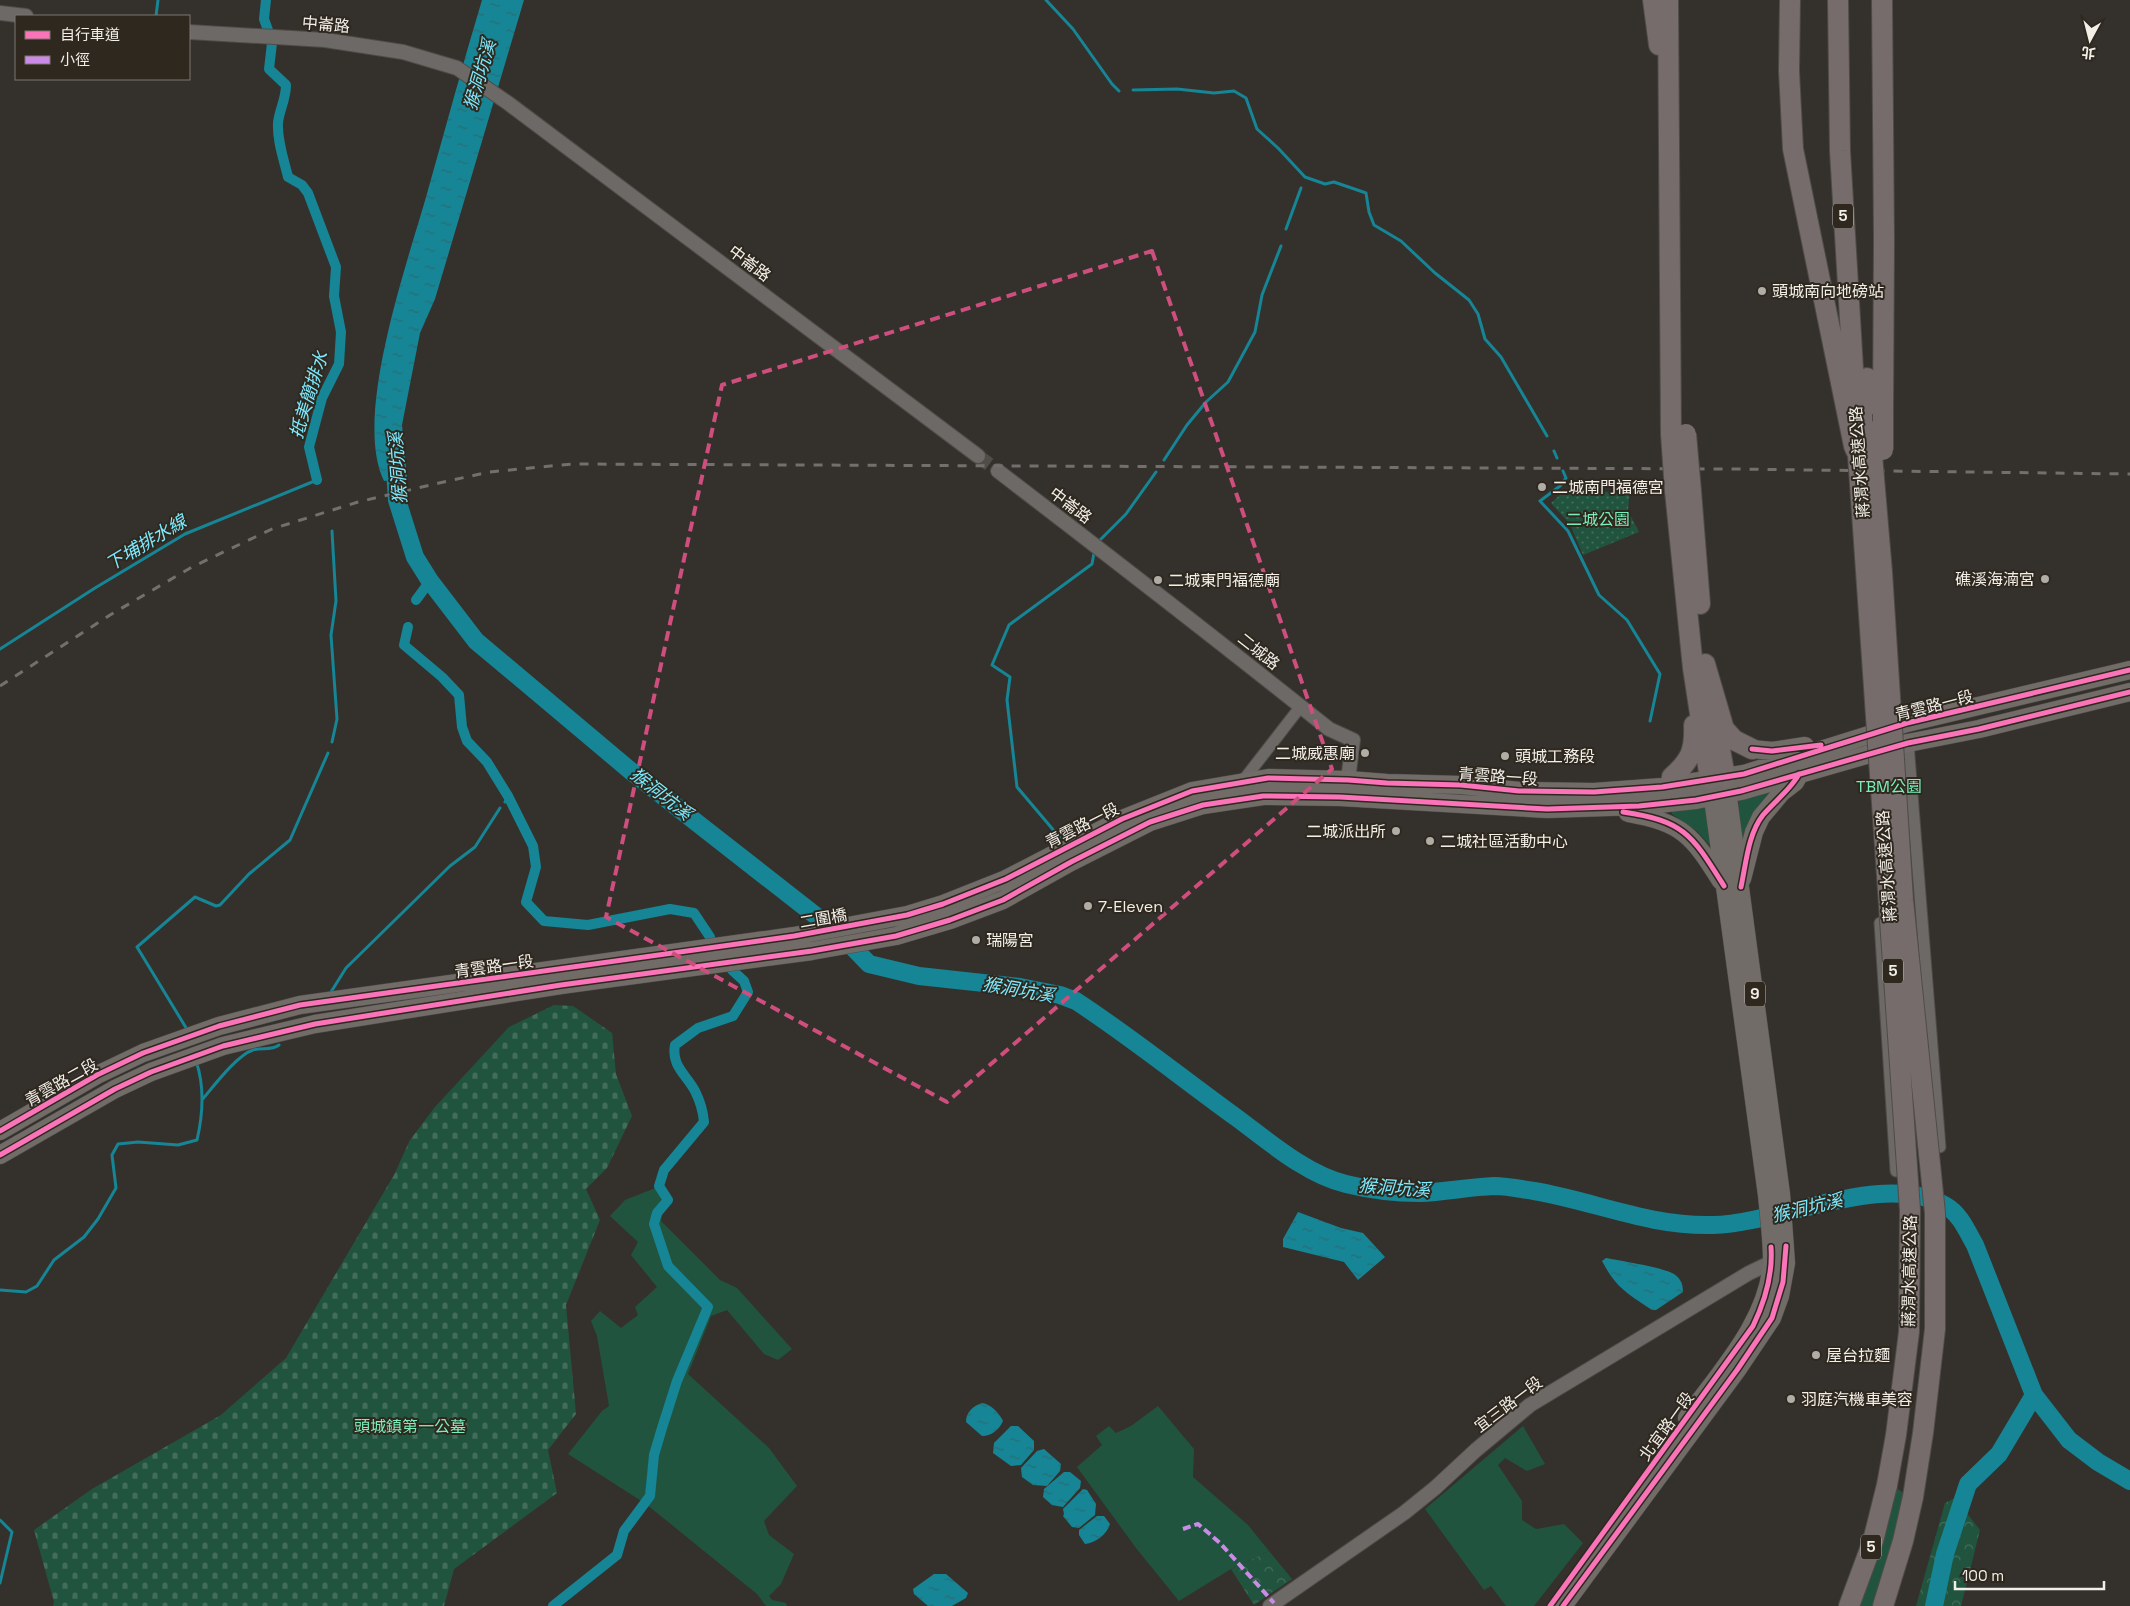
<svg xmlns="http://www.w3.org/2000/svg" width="2130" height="1606" font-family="'Space Grotesk','Noto Sans TC',sans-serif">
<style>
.grass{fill:#21543f}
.forest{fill:url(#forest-crowns)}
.cemetery{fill:url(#cemetery-stones)}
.park{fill:url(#park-dots)}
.water{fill:url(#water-ripples)}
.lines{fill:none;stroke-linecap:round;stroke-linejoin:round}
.stream{stroke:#168595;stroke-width:3}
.canal{stroke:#168595;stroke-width:10}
.river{stroke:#168595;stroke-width:18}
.tertiary-tunnel{stroke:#504d48;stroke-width:14;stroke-dasharray:14 7;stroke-linecap:butt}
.minor-casing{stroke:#4f4c48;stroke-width:13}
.tertiary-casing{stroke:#4f4c48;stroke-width:16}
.primary-casing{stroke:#4f4c48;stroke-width:19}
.motorway-casing{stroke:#4f4c48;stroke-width:22}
.minor{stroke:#6c6966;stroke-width:11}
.tertiary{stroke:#6c6966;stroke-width:14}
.primary{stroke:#726c68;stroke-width:18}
.motorway{stroke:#766c6b;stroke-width:20}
.rail{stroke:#726f6c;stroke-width:3;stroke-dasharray:9 9;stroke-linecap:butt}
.motorway-bridge-casing{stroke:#4f4c48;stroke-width:22;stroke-linecap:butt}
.motorway-bridge{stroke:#766c6b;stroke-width:20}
.quiet{stroke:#ca8be6;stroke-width:4;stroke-dasharray:8 4;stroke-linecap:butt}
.cycleway-casing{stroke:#2e281f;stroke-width:8}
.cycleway{stroke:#fb73b8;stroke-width:5}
.marked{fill:none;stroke:#ce4e7e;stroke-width:4;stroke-dasharray:10 6;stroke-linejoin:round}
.poi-dot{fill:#b0aca6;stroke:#2e281f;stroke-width:2}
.labels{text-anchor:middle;stroke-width:4;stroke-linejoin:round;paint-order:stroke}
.shield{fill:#2e281f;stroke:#b7b3ac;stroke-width:1}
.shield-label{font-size:15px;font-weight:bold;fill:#f2eee8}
.street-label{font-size:16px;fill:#f2eee8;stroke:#2e281f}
.poi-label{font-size:16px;fill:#f2eee8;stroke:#2e281f;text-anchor:start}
.park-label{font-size:16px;fill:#7aeebb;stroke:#2e281f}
.water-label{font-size:18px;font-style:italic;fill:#7deafe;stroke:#2e281f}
</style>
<defs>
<pattern id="forest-crowns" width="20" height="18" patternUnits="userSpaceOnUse" patternTransform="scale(1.25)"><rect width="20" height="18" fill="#21543f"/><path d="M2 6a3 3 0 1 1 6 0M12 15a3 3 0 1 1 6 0" fill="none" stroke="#426d5b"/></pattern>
<pattern id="cemetery-stones" width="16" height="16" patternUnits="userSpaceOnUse" patternTransform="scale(1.25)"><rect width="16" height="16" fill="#21543f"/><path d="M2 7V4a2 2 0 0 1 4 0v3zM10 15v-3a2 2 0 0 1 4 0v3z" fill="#426d5b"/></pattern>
<pattern id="park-dots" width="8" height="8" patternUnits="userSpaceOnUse" patternTransform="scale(1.25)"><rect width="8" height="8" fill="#21543f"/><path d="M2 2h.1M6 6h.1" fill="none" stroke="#426d5b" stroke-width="1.8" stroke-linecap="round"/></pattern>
<pattern id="water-ripples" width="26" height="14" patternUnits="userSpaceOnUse" patternTransform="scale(1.25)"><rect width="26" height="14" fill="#168595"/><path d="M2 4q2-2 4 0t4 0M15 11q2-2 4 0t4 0" fill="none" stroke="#2a6c75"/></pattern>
</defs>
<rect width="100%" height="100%" fill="#34312c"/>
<path class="grass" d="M 1765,790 L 1773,794 L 1743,839 L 1741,837 L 1738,800 Z
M 1709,805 L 1712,848 L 1698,832 L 1672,814 L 1672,809 Z
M 663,1185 L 667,1198 L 661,1221 L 720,1280 L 737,1288 L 792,1349 L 778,1360 L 764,1354 L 727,1310 L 711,1316 L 688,1374 L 769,1448 L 797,1486 L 764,1521 L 769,1535 L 794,1554 L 781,1584 L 769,1596 L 772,1600 L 786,1603 L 787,1606 L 766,1606 L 757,1594 L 646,1504 L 568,1454 L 602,1411 L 609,1406 L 597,1336 L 591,1321 L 600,1311 L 621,1328 L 638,1315 L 635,1307 L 657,1287 L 631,1255 L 638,1242 L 610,1216 L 625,1200 Z
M 1158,1406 L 1194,1449 L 1193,1477 L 1248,1525 L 1269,1551 L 1231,1569 L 1179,1601 L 1136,1548 L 1077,1467 L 1102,1445 L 1096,1436 L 1109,1426 L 1116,1433 L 1131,1426 Z
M 1523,1426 L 1545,1464 L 1527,1471 L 1505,1458 L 1498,1465 L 1522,1501 L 1522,1520 L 1536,1529 L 1564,1524 L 1583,1543 L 1534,1606 L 1506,1606 L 1491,1586 L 1484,1590 L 1425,1509 Z
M 1894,1486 L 1906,1495 L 1876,1606 L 1857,1606 Z"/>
<path class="forest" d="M 1955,1498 L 1980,1530 L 1961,1606 L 1916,1606 L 1945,1503 Z
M 1269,1551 L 1292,1579 L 1254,1605 L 1231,1569 Z"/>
<path class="cemetery" d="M 554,1005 L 573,1006 L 612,1033 L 616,1074 L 632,1116 L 607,1168 L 586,1189 L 600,1220 L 566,1305 L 576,1414 L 548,1450 L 557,1493 L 454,1569 L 444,1606 L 53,1606 L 54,1602 L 34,1530 L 92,1489 L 221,1415 L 286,1358 L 394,1175 L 410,1140 L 435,1107 L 509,1027 Z"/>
<path class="park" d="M 1630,489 L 1628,511 L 1639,532 L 1583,555 L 1570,524 L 1551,503 L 1563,492 L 1606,492 Z"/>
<path class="water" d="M 482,0 L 524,0 L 435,299 L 420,333 L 402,425 L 407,478 L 384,481 C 352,416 409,259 428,190 C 446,126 463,63 482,0 Z
M 1298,1212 L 1341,1228 L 1363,1233 L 1385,1257 L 1358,1280 L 1344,1262 L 1283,1247 L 1283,1239 Z
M 1606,1258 C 1621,1261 1660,1267 1672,1273 C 1680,1277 1683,1283 1683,1292 L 1656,1310 L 1652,1310 C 1628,1294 1616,1288 1602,1261 Z
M 982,1403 C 991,1404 1000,1414 1003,1421 C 999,1430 991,1436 982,1436 L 966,1422 C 966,1412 973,1406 982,1403 Z
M 1011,1426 L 1018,1426 L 1034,1441 L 1034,1450 L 1021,1465 L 1011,1466 L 993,1453 L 994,1443 Z
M 1044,1449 L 1061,1464 L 1060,1471 L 1047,1486 L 1033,1485 L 1022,1477 L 1021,1468 L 1037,1451 Z
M 1064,1472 L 1070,1472 L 1081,1481 L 1080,1488 L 1063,1507 L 1052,1505 L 1043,1497 L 1044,1489 Z
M 1083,1489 L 1087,1490 L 1096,1504 L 1095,1515 L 1079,1528 L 1072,1527 L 1063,1516 L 1064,1514 L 1063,1509 Z
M 1097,1516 L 1104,1516 L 1110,1524 C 1107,1534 1096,1543 1085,1544 L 1079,1535 L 1079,1530 Z
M 934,1574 L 946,1574 L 968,1593 L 966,1598 L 952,1606 L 928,1606 L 914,1594 L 913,1589 Z"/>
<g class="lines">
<path class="stream" d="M 1046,0 L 1073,29 L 1112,84 L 1119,91
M 156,16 L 158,0
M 1133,90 L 1177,89 L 1214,93 L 1234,91 L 1246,98 L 1257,129 L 1278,148 L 1305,177 L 1325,184 L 1334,182 L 1366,193 L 1369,212 L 1374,225 L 1401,241 L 1435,273 L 1469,300 L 1478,314 L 1485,339 L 1501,357 L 1547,436
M 1286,229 L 1301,188
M 1554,451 L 1557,458
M 1164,460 L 1187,425 L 1206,402 L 1228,382 L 1255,332 L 1262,295 L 1281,246
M 1563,471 L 1566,478 L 1560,486 L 1540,501 L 1568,531 L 1599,595 L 1627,620 L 1660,674 L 1650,721
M 1098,542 L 1126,514 L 1156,472
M 0,649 L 95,588 L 185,534 L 317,480
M 332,742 L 337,719 L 331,635 L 336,601 L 332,531
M 505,802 L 508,796
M 1061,839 L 1017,787 L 1007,700 L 1010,677 L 992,665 L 1009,625 L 1092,564 L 1094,553
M 331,992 L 346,968 L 450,866 L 475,847 L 500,808
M 188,1031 L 137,947 L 195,897 L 216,906 L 220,905 L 249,874 L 290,840 L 328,753
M 202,1100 C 213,1087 237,1055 253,1050 C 262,1047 271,1051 279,1045
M 0,1290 L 26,1292 L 37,1286 L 54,1260 L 84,1237 L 98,1219 L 116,1188 L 112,1155 L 118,1144 L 138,1142 L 178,1145 L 197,1140 C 203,1114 205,1087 196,1061
M 0,1520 L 12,1532 L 0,1583"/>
<path class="canal" d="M 266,0 L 264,19 L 269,33
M 272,43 L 269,69 L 286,85 C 286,100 279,110 278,123 C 277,141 284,160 288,177 L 302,185 L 308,193 L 336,267 L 334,296 L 341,332 L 339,364 L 322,398 L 309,447 L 317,480
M 416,600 L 430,581
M 408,627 L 404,645 L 442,677 L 459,695 L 462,727 L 467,741 L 487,762 L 508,796 L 533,846 L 536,867 L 526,902 L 544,921 L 588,925 L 670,909 L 694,913 L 710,937
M 553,1606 L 617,1555 L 624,1531 L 650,1496 L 654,1455 L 662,1428 L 677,1381 L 708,1307 L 668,1266 L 654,1224 L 657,1213 L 668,1200 L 659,1186 L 664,1170 L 704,1122 C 703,1110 700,1101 695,1091 C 686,1074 671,1066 675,1045 L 698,1028 L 733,1016 L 748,992 L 744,981 L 732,970"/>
<path class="river" d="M 394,456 L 397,500 L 415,557 L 430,581 L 476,641 L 632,772 L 843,937 L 869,964 L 919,976 L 1020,987 L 1060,995 L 1076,1001 C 1131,1037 1183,1079 1237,1118 C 1268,1141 1307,1175 1346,1184 C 1370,1190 1396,1193 1420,1193 C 1445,1192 1469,1187 1494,1186 C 1507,1186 1521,1189 1534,1191 C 1594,1201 1650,1227 1713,1225 C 1782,1223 1885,1170 1946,1206 C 1960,1214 1967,1231 1975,1245 L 2034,1395 L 2069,1440 L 2098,1462 L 2130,1481
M 1934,1606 L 1945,1554 L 1968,1484 L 1999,1454 L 2034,1395"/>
<path class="tertiary-tunnel" d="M 978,456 L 998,471"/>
<g class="minor-casing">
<path id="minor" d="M 1908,743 L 1940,1147
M 1242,782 L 1301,706
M 1880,923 L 1896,1171"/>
</g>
<g class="tertiary-casing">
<path id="tertiary" d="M 0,13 L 26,16
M 189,32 L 325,40 L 403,52 L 457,68 L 508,103 L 978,456
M 998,471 C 1109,556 1219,641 1329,729 L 1353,740 L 1348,780 L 1343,789
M 1270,1606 L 1404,1513 L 1435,1488 L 1476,1450 L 1530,1405 L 1749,1273 L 1772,1262 L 1778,1262"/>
</g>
<g class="primary-casing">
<path id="primary" d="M 1752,749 L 1772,751 L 1805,746
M 1628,813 C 1683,823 1692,835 1721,881
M 1742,879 L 1754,832 L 1761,817 L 1782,792 L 1795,782 L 1799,775
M 0,1131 L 97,1075 L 143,1053 L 219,1026 L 300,1005 L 794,936 L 907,915 L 943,904 L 1006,879 L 1122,819 L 1192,791 L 1268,778 L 1348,780 L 1387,783 L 1461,785 L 1519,791 L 1594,792 L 1662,787 L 1744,774 L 1907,723 L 2130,670
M 0,1155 L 115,1089 L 151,1072 L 223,1046 L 315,1024 L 561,985 L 812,951 L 896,936 L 950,920 L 1003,900 L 1071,862 L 1150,822 L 1203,805 L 1263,796 L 1340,797 L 1547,809 L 1639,806 L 1696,800 L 1741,791 L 1908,743 L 1979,729 L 2130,692
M 1687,1418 C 1720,1372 1770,1319 1772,1260 C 1772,1239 1769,1216 1767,1195 L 1711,784
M 1563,1606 L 1737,1370 L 1772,1318 L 1780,1296 L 1786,1263 L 1781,1194 L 1726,783"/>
</g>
<g class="motorway-casing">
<path id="motorway" d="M 1653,0 L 1659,45
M 1668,0 L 1671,434
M 1790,0 L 1789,71 L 1793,149 L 1854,446 L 1858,455
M 1838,0 L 1840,151 L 1855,402
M 1882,0 L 1884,241 L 1883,414
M 1867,378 L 1870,431
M 1675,491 L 1693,668 L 1710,779
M 1691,491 L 1700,604
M 1705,664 L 1724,729 L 1734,740 L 1752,749
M 1712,705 L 1725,777
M 1672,777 C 1691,760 1695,750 1694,725
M 1849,1606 L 1873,1541 L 1887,1485
M 1883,1606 L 1903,1541 L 1913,1497"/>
</g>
<use href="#minor" class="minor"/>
<use href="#tertiary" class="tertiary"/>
<use href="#primary" class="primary"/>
<use href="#motorway" class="motorway"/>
<path class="rail" d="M 0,686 L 110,615 L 192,567 L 272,529 L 358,502 L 439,483 L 489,472 L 572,464 L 1731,469 L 2130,474"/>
<g class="motorway-bridge-casing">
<path id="motorway-bridge" d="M 1870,431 L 1882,572 L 1903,900 L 1935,1213 L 1935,1329 L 1923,1433 L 1913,1497
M 1671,434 L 1675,491
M 1686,434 L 1691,491
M 1883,450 L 1883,414
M 1858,455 L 1910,1210 L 1909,1332 L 1896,1435 L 1887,1485"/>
</g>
<use href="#motorway-bridge" class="motorway-bridge"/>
<path class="quiet" d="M 1183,1529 L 1198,1524 L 1220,1543 L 1274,1603"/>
<g class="cycleway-casing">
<path id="cycleway" d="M 1752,749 L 1772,751 L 1821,745
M 1623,812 C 1685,821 1692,835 1724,886
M 1741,887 C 1746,864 1748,834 1763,815 C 1774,802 1792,788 1799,774
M 0,1131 L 97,1075 L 143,1053 L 219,1026 L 300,1005 L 794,936 L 907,915 L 943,904 L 1006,879 L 1122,819 L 1192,791 L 1268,778 L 1348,780 L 1387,783 L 1461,785 L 1519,791 L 1594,792 L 1662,787 L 1744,774 L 1907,723 L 2130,670
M 0,1155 L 115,1089 L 151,1072 L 223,1046 L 315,1024 L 561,985 L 812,951 L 896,936 L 950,920 L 1003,900 L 1071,862 L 1150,822 L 1203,805 L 1263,796 L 1340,797 L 1547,809 L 1639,806 L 1696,800 L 1741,791 L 1908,743 L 1979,729 L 2130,692
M 1550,1606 L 1753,1326 C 1765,1301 1773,1275 1771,1247
M 1563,1606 L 1737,1370 L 1772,1318 L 1783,1282 L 1786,1246"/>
</g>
<use href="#cycleway" class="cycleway"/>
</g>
<path class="marked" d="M 1152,251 L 1332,769 L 947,1102 L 606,917 L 722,385 Z"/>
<g class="poi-dot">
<circle cx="1762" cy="291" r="5"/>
<circle cx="1542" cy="487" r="5"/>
<circle cx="2045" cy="579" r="5"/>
<circle cx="1158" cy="580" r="5"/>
<circle cx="1365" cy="753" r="5"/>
<circle cx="1505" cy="756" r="5"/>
<circle cx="1396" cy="831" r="5"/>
<circle cx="1430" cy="841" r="5"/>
<circle cx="1088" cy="906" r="5"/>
<circle cx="976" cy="940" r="5"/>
<circle cx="1816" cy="1355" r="5"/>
<circle cx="1791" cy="1399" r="5"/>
</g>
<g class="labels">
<g class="shield">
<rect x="1833" y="203.5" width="20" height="25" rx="4"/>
<rect x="1883" y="958.5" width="20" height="25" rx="4"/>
<rect x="1745" y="981.5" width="20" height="25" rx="4"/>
<rect x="1861" y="1534.5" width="20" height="25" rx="4"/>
</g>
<g class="shield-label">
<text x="1843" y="221">5</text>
<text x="1893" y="976">5</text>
<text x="1755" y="999">9</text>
<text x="1871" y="1552">5</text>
</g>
<g class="street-label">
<text transform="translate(326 24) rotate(5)" y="6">中崙路</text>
<text transform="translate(750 263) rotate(37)" y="6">中崙路</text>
<text transform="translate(1859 462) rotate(-94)" y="6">蔣渭水高速公路</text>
<text transform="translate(1071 505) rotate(37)" y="6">中崙路</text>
<text transform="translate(1259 651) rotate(38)" y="6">二城路</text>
<text transform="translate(1934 705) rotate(-14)" y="6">青雲路一段</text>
<text transform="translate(1498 776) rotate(4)" y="6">青雲路一段</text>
<text transform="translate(1082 825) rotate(-27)" y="6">青雲路一段</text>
<text transform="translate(1886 866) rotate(-94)" y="6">蔣渭水高速公路</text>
<text transform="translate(823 918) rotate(-10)" y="6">二圍橋</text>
<text transform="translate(494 966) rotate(-8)" y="6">青雲路一段</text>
<text transform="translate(61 1082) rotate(-29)" y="6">青雲路二段</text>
<text transform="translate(1909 1271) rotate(-89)" y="6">蔣渭水高速公路</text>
<text transform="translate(1508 1404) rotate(-37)" y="6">宜三路一段</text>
<text transform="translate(1666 1426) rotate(-54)" y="6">北宜路一段</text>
</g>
<g class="poi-label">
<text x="1772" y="297">頭城南向地磅站</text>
<text x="1552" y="493">二城南門福德宮</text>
<text x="2035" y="585" text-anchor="end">礁溪海湳宮</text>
<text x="1168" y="586">二城東門福德廟</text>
<text x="1355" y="759" text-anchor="end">二城威惠廟</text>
<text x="1515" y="762">頭城工務段</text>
<text x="1386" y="837" text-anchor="end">二城派出所</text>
<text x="1440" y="847">二城社區活動中心</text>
<text x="1098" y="912">7-Eleven</text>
<text x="986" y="946">瑞陽宮</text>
<text x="1826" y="1361">屋台拉麵</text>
<text x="1801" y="1405">羽庭汽機車美容</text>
</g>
<g class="park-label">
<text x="1598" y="525">二城公園</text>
<text x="1889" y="792">TBM公園</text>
<text x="410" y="1432">頭城鎮第一公墓</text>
</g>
<g class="water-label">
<text transform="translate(480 75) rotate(-74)" y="6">猴洞坑溪</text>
<text transform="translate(309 395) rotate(-73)" y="6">抵美簡排水</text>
<text transform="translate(398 468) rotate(-94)" y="6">猴洞坑溪</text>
<text transform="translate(146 543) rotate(-31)" y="6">下埔排水線</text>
<text transform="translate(661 794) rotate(38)" y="6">猴洞坑溪</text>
<text transform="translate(1018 990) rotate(10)" y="6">猴洞坑溪</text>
<text transform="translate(1394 1188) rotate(4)" y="6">猴洞坑溪</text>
<text transform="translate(1807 1208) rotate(-13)" y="6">猴洞坑溪</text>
</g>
</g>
<rect x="15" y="15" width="175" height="65" fill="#2e281f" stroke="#7c776f"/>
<rect x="25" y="31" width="25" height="8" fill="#fb73b8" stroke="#7c776f"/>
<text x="60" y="40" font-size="15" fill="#f2eee8">自行車道</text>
<rect x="25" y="56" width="25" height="8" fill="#ca8be6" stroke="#7c776f"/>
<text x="60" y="65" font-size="15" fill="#f2eee8">小徑</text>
<g transform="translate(2090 40) rotate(187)" stroke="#2e281f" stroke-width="4" paint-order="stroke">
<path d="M0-4L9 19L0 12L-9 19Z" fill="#f2eee8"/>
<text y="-8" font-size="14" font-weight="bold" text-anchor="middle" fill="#f2eee8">北</text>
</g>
<path d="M1955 1581v8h149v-8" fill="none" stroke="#f2eee8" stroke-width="2.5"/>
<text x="1962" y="1581" font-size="15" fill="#f2eee8" stroke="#2e281f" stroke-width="4" paint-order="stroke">100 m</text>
</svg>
